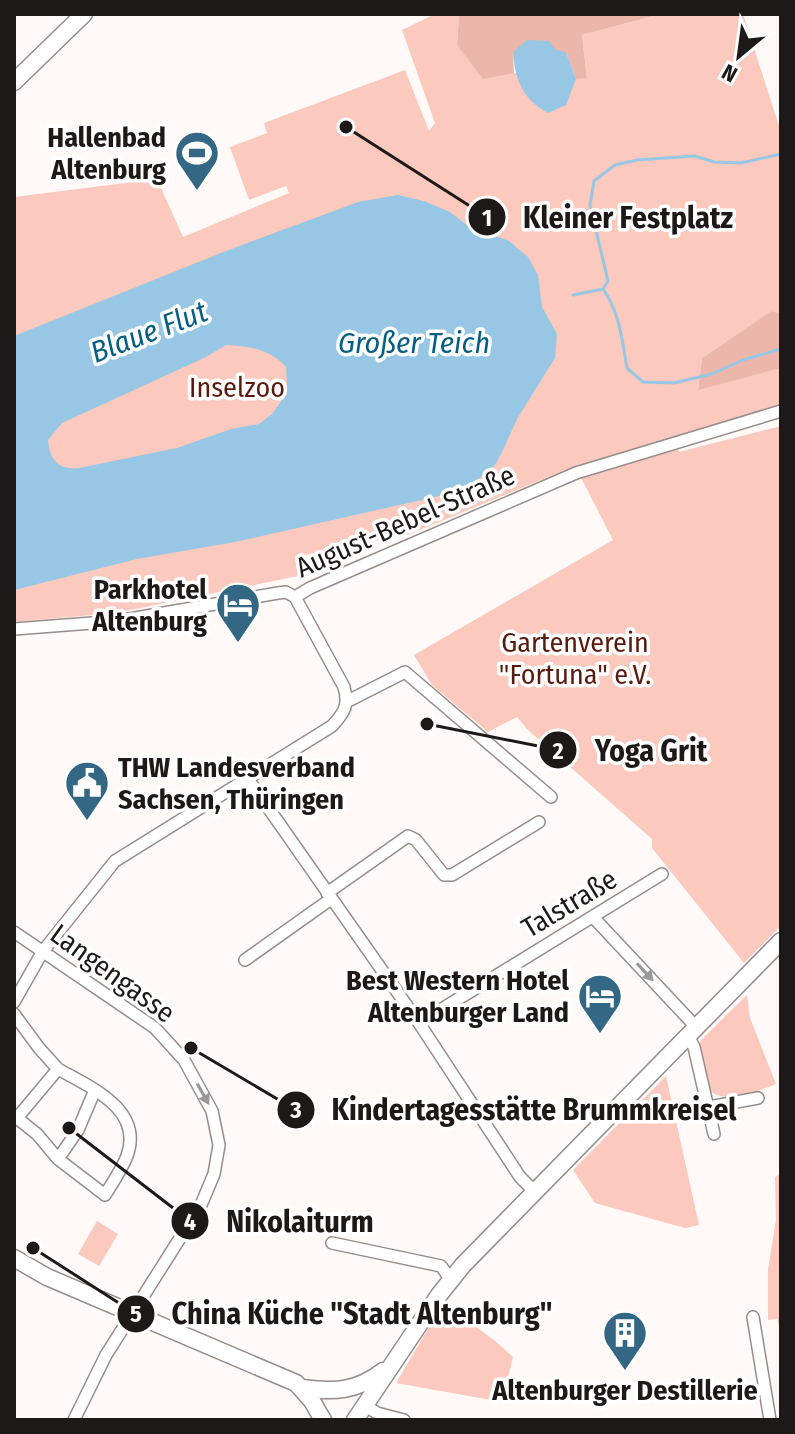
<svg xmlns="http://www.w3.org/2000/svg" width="795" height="1434" font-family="'Fira Sans Condensed',sans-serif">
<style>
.green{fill:#fbc9bd}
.forest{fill:#ecb7aa}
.water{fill:#97c7e4;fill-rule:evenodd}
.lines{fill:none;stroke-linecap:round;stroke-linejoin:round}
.stream{stroke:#97c7e4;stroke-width:3}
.street-casing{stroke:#958d8c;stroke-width:14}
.secondary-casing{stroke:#958d8c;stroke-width:19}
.street{stroke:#fff;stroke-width:11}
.secondary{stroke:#fff;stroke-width:16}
.oneway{fill:#999898}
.labels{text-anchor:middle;stroke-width:7;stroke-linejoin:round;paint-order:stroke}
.poi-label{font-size:28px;font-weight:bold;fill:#1d1919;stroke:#fff;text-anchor:end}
.park-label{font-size:28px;fill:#5a1b0f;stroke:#fff}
.street-label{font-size:28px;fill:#1d1919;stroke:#fff}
.water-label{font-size:30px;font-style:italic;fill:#065e84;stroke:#fff}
.leader{fill:none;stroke:#1d1919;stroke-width:3}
.callout-dot{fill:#1d1919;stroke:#fff;stroke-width:3}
.mark-label{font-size:24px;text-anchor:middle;font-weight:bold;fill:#fff}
.callout-label{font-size:30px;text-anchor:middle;font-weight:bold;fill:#1d1919;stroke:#fff;stroke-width:7;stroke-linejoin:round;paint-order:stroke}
</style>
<rect width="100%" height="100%" fill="#fff9f8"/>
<path class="green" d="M 435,14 L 459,14 L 457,45 L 514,73 L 587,77 L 582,35 L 661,14 L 743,14 L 781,132 L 781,313 L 771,311 L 702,358 L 698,389 L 781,368 L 781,407 L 675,440 L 679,452 L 781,426 L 781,926 L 744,963 L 652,848 L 652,839 L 527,729 L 517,717 L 488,732 L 432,685 L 414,655 L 613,540 L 575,466 L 410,534 L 300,556 L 303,575 L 115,613 L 14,622 L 14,197 L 157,179 L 183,237 L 289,193 L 286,186 L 249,200 L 230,147 L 267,133 L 264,123 L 405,70 L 429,131 L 435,123 L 402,30 Z
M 747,995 L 750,1018 L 776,1084 C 758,1091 728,1105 710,1091 L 698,1049 L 701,1040 Z
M 666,1076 L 699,1225 L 685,1228 L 595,1203 L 573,1170 Z
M 781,1174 L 781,1333 L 777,1319 L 768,1320 L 768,1269 L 776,1220 L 775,1177 Z
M 97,1221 L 118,1234 L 99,1266 L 78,1254 Z
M 435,1317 L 467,1320 L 495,1341 L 513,1357 L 502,1402 L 396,1383 Z"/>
<path class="forest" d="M 459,14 L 661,14 L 582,35 L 587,78 L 576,79 L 566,52 L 513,52 L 514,73 L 483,79 L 457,45 Z
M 771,311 L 781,313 L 781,368 L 698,390 L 702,358 Z"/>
<path class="water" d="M 527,40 L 549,41 L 556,50 L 566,52 L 576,79 L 566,105 L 548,113 C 522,99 515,79 513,52 Z
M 398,195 L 424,201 L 450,212 L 468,226 L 509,241 L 528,257 L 538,275 L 542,307 L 557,334 L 555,358 L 517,419 L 503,450 L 495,465 L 466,490 L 235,542 L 137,559 L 14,590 L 14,336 L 226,251 L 358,202 ZM 226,345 C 249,346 270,349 286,367 L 287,384 L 282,400 L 272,414 L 259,424 L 231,429 L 177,448 L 79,468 C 58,470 50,460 48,440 L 62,423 L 206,357 Z"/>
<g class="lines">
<path class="stream" d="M 603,289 L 608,281 L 590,205 L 594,181 L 615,165 L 637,160 L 695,156 L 714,162 L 741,163 L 781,154
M 573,295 L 603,289 C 620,313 622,340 627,368 L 643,382 L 674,383 L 712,374 L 743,360 L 781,349"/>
<g class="street-casing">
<path id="street" d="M 295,597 L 310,588 L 576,473 L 781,411
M 14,629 L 118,621 L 278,593 L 286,592 L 295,597
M 348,701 L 405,672 L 551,797
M 248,779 L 419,1023 L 520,1177 L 535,1192
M 327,893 L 408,836 L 416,840 L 444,875 L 452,875 L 539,822
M 593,917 L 697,1028
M 14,932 L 155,1028 L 184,1060 L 212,1111 L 219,1145 L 214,1174 L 201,1205 L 106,1355 L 74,1420
M 245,960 L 331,899
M 14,1002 L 43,951 L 115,861 L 332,726 C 345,712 349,705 344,687 L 295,597
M 14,1014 L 39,1048 L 58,1069
M 419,1023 L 662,874
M 688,1036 L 694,1047 L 714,1134
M 58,1069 C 90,1087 144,1109 127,1156 C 122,1169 113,1182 105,1195 L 58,1159 L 37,1134 L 17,1118 Z
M 709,1107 L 758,1098
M 58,1159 L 78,1130 L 95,1090
M 332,1243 L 441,1266 L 451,1280
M 753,1317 L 770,1420
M 364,1405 L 377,1413 L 404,1420"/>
</g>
<g class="secondary-casing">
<path id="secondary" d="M 14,82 L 84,14
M 14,1258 L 47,1277 L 296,1383 L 312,1401 L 323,1420
M 302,1388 C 334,1392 356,1392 383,1371
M 355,1420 L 439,1295 L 463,1265 L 781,941"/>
</g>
<use href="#street" class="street"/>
<use href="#secondary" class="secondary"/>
</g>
<defs><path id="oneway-solid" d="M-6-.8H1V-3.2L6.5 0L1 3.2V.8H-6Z" transform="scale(2)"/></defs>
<g class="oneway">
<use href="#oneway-solid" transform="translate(645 972) rotate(47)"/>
<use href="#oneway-solid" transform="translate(203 1094) rotate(61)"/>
</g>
<defs>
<g id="stadium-pin" transform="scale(2.3)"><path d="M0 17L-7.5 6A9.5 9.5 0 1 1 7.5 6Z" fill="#336783" stroke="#fff"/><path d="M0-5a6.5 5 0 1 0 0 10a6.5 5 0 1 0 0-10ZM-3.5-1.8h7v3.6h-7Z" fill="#fff"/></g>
<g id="hotel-pin" transform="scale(2.3)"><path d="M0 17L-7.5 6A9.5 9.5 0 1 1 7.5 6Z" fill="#336783" stroke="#fff"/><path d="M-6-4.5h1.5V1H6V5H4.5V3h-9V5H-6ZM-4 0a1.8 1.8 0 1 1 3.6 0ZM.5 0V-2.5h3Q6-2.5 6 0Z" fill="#fff"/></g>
<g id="civic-pin" transform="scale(2.3)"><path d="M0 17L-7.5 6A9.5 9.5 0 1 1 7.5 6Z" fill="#336783" stroke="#fff"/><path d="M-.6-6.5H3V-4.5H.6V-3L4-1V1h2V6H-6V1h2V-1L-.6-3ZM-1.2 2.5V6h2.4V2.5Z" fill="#fff"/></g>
<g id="building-pin" transform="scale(2.3)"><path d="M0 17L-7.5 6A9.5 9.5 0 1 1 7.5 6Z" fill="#336783" stroke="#fff"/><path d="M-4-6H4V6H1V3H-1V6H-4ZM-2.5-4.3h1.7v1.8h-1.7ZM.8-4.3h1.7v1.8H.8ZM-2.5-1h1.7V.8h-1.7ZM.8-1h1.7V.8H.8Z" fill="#fff"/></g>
</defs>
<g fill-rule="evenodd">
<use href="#stadium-pin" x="197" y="153"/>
<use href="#hotel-pin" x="238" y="605"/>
<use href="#civic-pin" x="87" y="783"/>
<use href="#hotel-pin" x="600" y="996"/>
<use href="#building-pin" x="625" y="1333"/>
</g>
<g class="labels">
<g class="poi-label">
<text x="166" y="147">Hallenbad<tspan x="166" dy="32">Altenburg</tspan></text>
<text x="207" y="599">Parkhotel<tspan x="207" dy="32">Altenburg</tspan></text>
<text x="118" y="777" text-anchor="start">THW Landesverband<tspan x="118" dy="32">Sachsen, Thüringen</tspan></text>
<text x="569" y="990">Best Western Hotel<tspan x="569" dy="32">Altenburger Land</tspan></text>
<text x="625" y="1400" text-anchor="middle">Altenburger Destillerie</text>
</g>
<g class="park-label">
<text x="237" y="397">Inselzoo</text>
<text x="575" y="652">Gartenverein<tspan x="575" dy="32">"Fortuna" e.V.</tspan></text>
</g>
<g class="street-label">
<text transform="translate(405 521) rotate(-24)" y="10">August-Bebel-Straße</text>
<text transform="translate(569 903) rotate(-31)" y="10">Talstraße</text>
<text transform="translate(113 973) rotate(36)" y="10">Langengasse</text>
</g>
<g class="water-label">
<text transform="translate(149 332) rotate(-21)" y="10">Blaue Flut</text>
<text x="414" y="353">Großer Teich</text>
</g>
</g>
<path class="leader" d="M346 127L487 217M427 724L558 750M191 1048L296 1110M69 1128L190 1221M33 1248L136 1314"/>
<g class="callout-dot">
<circle cx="346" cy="127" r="8"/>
<circle cx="427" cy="724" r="8"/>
<circle cx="191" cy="1048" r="8"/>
<circle cx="69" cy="1128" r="8"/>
<circle cx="33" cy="1248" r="8"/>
<circle cx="487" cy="217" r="20"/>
<circle cx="558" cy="750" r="20"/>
<circle cx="296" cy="1110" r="20"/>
<circle cx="190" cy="1221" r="20"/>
<circle cx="136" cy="1314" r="20"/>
</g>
<g class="mark-label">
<text x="487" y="226">1</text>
<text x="558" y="759">2</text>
<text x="296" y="1118">3</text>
<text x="190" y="1230">4</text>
<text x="136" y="1322">5</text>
</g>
<g class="callout-label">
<text x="628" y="228">Kleiner Festplatz</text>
<text x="651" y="761">Yoga Grit</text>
<text x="534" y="1120">Kindertagesstätte Brummkreisel</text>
<text x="300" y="1232">Nikolaiturm</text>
<text x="362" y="1324">China Küche "Stadt Altenburg"</text>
</g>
<rect width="795" height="1434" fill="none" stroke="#1d1919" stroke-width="32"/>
<g transform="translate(739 56) rotate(209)" stroke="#ffffff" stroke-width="6" paint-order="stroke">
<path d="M0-6L14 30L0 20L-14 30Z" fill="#1d1919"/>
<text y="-12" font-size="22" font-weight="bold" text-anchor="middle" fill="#1d1919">N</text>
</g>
</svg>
